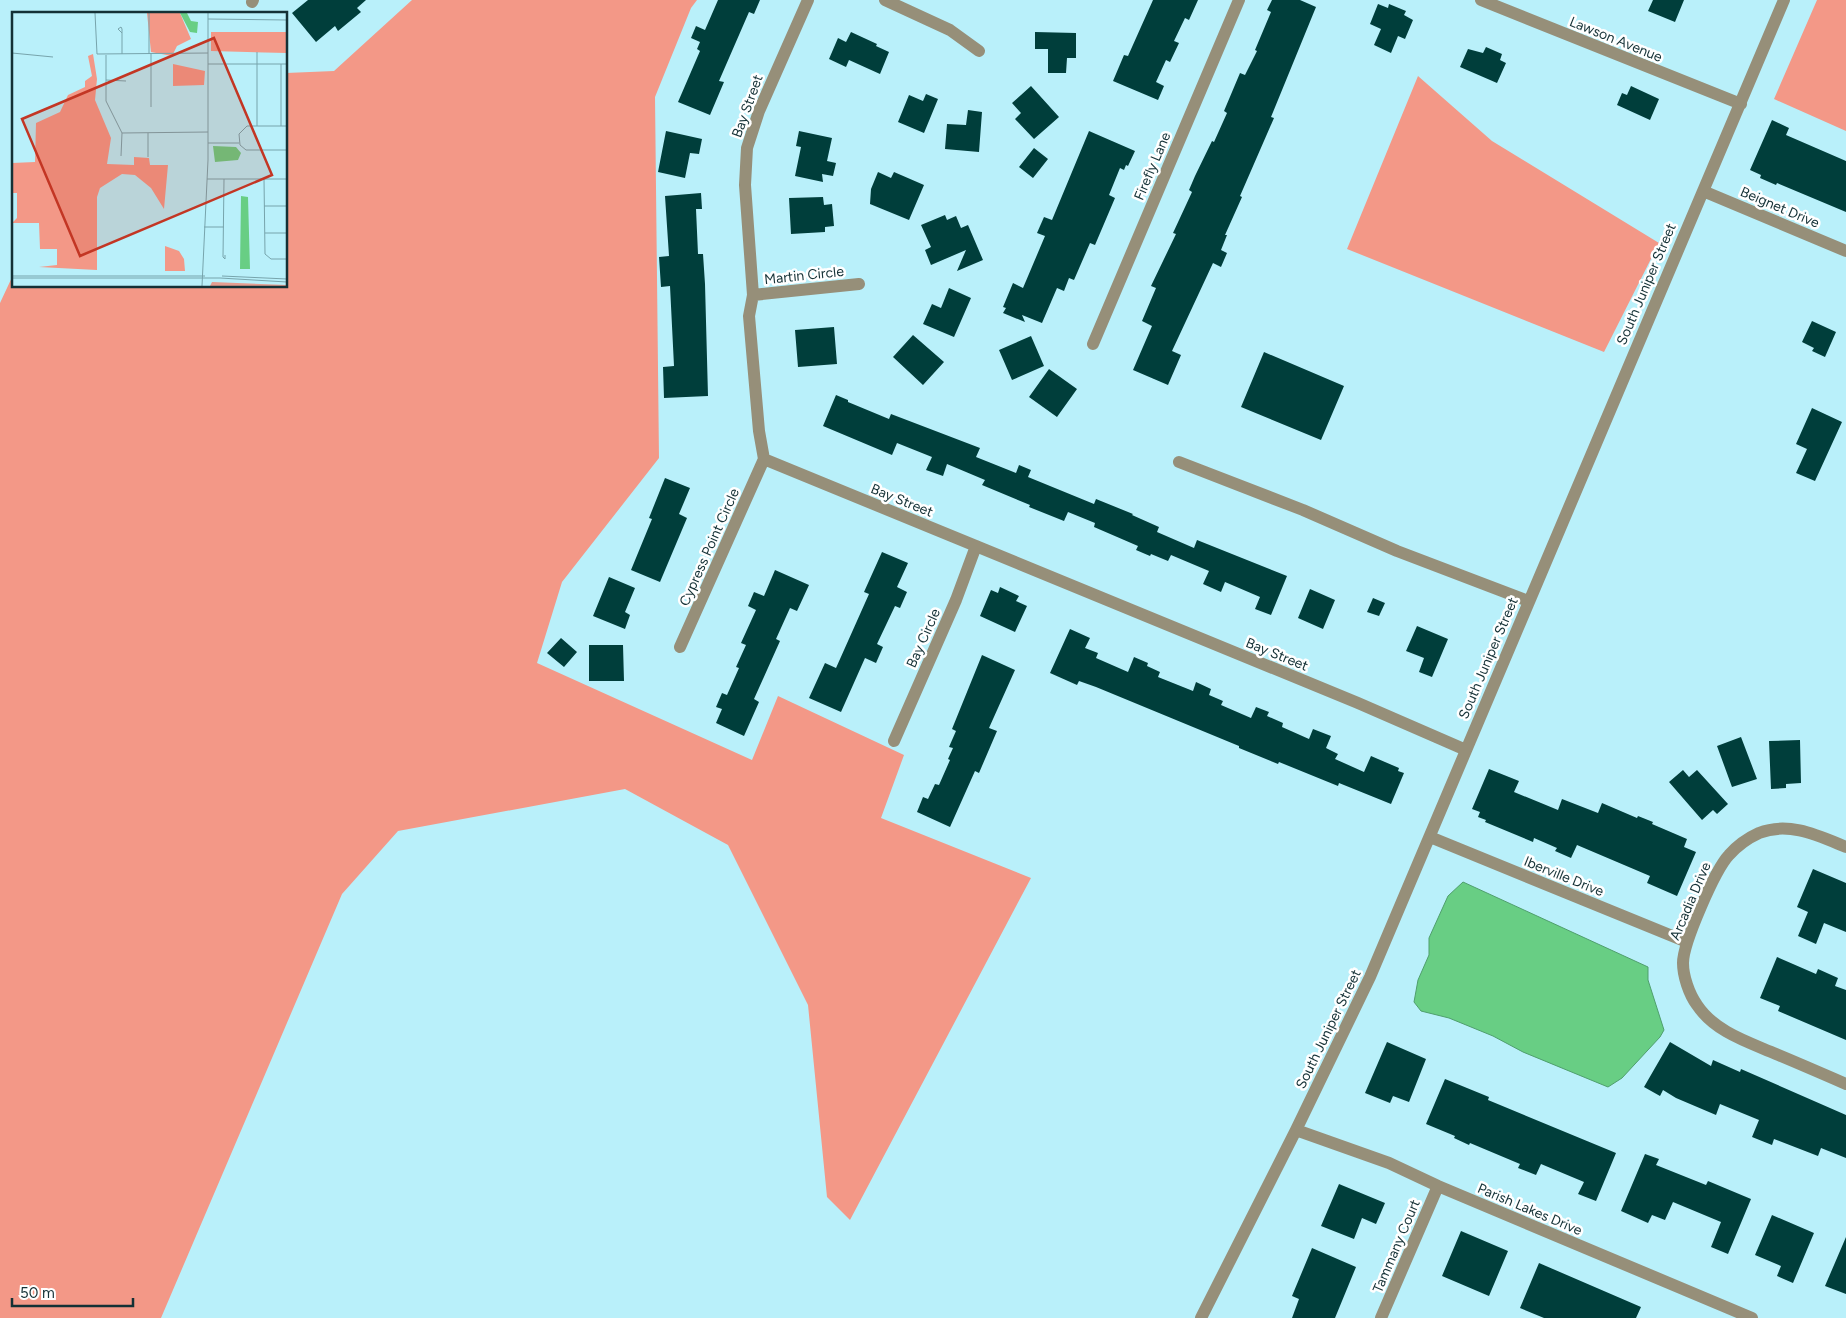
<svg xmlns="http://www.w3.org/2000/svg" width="1846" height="1318" font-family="Figtree,sans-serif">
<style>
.forest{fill:#f39887}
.water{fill:#68ce84;stroke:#4f9f6d}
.building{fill:#003e3b}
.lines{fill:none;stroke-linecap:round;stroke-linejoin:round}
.minor{stroke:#968f79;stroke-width:12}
.labels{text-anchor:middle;stroke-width:5;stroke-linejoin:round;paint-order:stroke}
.street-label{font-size:14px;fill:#143136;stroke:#fff}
.inset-road{fill:none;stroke:#77a4ac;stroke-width:1}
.view{fill:#c33624;fill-opacity:0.15;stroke:#c33624;stroke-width:2.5}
.inset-edge{fill:none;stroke:#143136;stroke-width:2.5}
</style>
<rect width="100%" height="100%" fill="#b9f0fa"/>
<path class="forest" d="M 412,0 L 697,0 L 691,8 L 655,97 L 659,458 L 562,582 L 537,663 L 752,760 L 778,696 L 904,755 L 881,818 L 1031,878 L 850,1220 L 827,1197 L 808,1005 L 728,845 L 625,789 L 398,831 L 342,894 L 161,1318 L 0,1318 L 0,303 L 14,273 L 14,286 L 286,286 L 286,73 L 334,71 Z
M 1817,0 L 1846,0 L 1846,131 L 1774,99 Z
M 1418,76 L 1492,141 L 1659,243 L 1604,352 L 1347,249 Z"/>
<path class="water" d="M 1463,882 L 1648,967 L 1648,980 L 1664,1030 L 1660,1037 L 1622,1078 L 1608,1087 L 1523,1052 L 1493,1036 L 1449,1018 L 1421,1011 L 1414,1002 L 1418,980 L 1429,955 L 1429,938 L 1448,896 Z"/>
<path class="building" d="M 308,0 L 366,0 L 357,8 L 361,12 L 338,31 L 335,26 L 316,42 L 292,13 Z
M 718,0 L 760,0 L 754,14 L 749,12 L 719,81 L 724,82 L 710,115 L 678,102 L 700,51 L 697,49 L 700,42 L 691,38 L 696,26 L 705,30 Z
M 1153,0 L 1198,0 L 1189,20 L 1185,18 L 1174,41 L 1179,43 L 1170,62 L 1166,60 L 1156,82 L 1164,86 L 1158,100 L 1113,81 L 1124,55 L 1128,56 Z
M 1272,0 L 1300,0 L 1316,7 L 1271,117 L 1274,118 L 1240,196 L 1242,197 L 1225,235 L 1227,235 L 1221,250 L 1227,253 L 1221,267 L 1213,263 L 1172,351 L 1181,355 L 1168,385 L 1133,370 L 1152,326 L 1142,321 L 1156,288 L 1151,286 L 1176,234 L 1173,233 L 1192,192 L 1189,190 L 1195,176 L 1212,141 L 1214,142 L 1227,113 L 1224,111 L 1240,73 L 1245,75 L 1257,51 L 1255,50 L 1271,12 L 1267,10 Z
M 1653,0 L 1684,0 L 1675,22 L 1648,11 Z
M 1378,4 L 1388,8 L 1389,4 L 1406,11 L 1404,15 L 1413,20 L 1405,39 L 1398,36 L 1391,53 L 1374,45 L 1381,29 L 1370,24 Z
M 851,32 L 877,44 L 876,46 L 889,52 L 880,74 L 849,60 L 846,67 L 829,59 L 838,38 L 846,42 Z
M 1035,32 L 1076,33 L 1076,58 L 1067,58 L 1066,73 L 1048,73 L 1048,49 L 1035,49 Z
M 1486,47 L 1502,54 L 1500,60 L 1506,63 L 1497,83 L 1460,67 L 1468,49 L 1483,53 Z
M 1031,86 L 1059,117 L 1034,139 L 1015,119 L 1021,113 L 1012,103 Z
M 1631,86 L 1659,99 L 1650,120 L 1617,105 L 1622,93 L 1627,95 Z
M 926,94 L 938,99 L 924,133 L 898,122 L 909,95 L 923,101 Z
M 968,110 L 982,112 L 979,152 L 945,149 L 947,124 L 966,125 Z
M 1772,120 L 1789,128 L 1786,135 L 1846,161 L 1846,212 L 1777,183 L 1776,185 L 1760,178 L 1761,175 L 1750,170 Z
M 666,131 L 702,139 L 699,154 L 690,153 L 685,178 L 658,172 Z
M 799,131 L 832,138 L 827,161 L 836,163 L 833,176 L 822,174 L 823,182 L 795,176 L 801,147 L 796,146 Z
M 1089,131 L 1135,151 L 1128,166 L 1126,165 L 1124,170 L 1120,168 L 1109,195 L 1115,198 L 1095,245 L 1090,243 L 1074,280 L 1069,278 L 1064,291 L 1057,288 L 1042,323 L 1022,315 L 1025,322 L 1003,313 L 1006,308 L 1003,307 L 1013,283 L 1023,288 L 1045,236 L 1037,233 L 1044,217 L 1052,220 Z
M 1034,148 L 1048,159 L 1033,178 L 1019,167 Z
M 878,172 L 891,178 L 894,172 L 924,185 L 909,220 L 870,204 L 871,189 Z
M 701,193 L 702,209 L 696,209 L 698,254 L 703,254 L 705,284 L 708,396 L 664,398 L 663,367 L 674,366 L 670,286 L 661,287 L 659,257 L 669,256 L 665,196 Z
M 823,197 L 824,205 L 832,204 L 834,226 L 825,227 L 825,232 L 791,234 L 789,198 Z
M 945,215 L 947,220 L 956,216 L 961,228 L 968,225 L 983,260 L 957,271 L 966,250 L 931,265 L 925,250 L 931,247 L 921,225 Z
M 949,288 L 971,298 L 954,337 L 923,324 L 932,304 L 941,308 Z
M 1812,321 L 1836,332 L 1825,357 L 1812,351 L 1814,348 L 1802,342 Z
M 834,327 L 837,364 L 798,367 L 795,330 Z
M 913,335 L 944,362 L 923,385 L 893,357 Z
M 1031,336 L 1044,366 L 1012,380 L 999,350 Z
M 1264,352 L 1344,386 L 1321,440 L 1241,407 Z
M 1049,369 L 1077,389 L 1057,417 L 1029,397 Z
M 836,395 L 848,400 L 848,402 L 889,419 L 891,414 L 980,448 L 976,457 L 1016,473 L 1019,465 L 1031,470 L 1028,477 L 1094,504 L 1096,499 L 1133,514 L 1132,515 L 1159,527 L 1157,532 L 1194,548 L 1197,540 L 1287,576 L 1271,615 L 1255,609 L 1260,597 L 1225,582 L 1221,592 L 1203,584 L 1209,571 L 1171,555 L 1168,561 L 1151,554 L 1150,556 L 1136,550 L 1138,546 L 1094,527 L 1095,523 L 1068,512 L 1064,521 L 1029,507 L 1030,505 L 982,485 L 985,480 L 947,464 L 943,476 L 926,470 L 932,457 L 897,443 L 892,455 L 823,426 Z
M 1812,408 L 1842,422 L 1815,481 L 1796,473 L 1807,449 L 1796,444 Z
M 665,478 L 690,488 L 679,514 L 687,518 L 660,582 L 631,570 L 652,519 L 649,518 Z
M 882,552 L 908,563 L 897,587 L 907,592 L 900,608 L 895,606 L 877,644 L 883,647 L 876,663 L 865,658 L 841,712 L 809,698 L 825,663 L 836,668 L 869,594 L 864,592 Z
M 775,570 L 809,585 L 797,611 L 790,608 L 776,639 L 780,641 L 754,699 L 759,702 L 744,736 L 716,723 L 722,709 L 716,707 L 722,693 L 727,695 L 739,668 L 736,667 L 746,645 L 741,643 L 756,610 L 748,606 L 754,592 L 764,596 Z
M 609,577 L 635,588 L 625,612 L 630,615 L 625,629 L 593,616 Z
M 1000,587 L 1019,596 L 1016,601 L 1027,606 L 1015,632 L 980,616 L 991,590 L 998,593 Z
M 1310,589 L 1335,600 L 1323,629 L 1298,618 Z
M 1373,598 L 1385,603 L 1379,616 L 1367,612 Z
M 1417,626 L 1448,639 L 1432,677 L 1419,672 L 1424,658 L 1406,651 Z
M 1070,629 L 1090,638 L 1085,648 L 1098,653 L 1096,658 L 1128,672 L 1134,657 L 1148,663 L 1147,666 L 1160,672 L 1158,677 L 1193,691 L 1196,682 L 1211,689 L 1209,695 L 1223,701 L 1221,705 L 1251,718 L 1256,707 L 1269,712 L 1267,716 L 1283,723 L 1282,727 L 1309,739 L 1313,729 L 1331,736 L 1326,748 L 1338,754 L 1335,759 L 1364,772 L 1371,756 L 1399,768 L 1398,771 L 1404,773 L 1391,804 L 1339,783 L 1338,786 L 1279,762 L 1278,764 L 1239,748 L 1239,746 L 1096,687 L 1079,681 L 1077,685 L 1050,673 Z
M 561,638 L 577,652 L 564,667 L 547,653 Z
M 589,645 L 623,645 L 624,681 L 589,681 Z
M 982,655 L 1015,670 L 989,728 L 997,731 L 979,773 L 975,771 L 950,827 L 917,812 L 923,797 L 928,799 L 935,784 L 939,785 L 950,760 L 948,759 L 953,748 L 949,747 L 956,731 L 952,729 Z
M 1741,737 L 1757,779 L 1732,787 L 1717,746 Z
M 1800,740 L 1801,783 L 1786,784 L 1786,788 L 1771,789 L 1769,741 Z
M 1489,769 L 1519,781 L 1514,792 L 1558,810 L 1562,799 L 1598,813 L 1602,803 L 1637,818 L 1638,816 L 1653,822 L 1652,824 L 1687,839 L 1684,847 L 1696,852 L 1677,896 L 1647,883 L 1650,876 L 1577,845 L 1571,858 L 1555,851 L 1557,848 L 1534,838 L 1533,842 L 1485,822 L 1486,820 L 1478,817 L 1480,812 L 1472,809 Z
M 1683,770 L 1689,777 L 1697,770 L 1728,804 L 1717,814 L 1713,810 L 1702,820 L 1669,782 Z
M 1813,869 L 1846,883 L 1846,932 L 1824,923 L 1816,944 L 1798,936 L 1808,912 L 1797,907 Z
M 1777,957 L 1816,974 L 1818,969 L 1838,978 L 1835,986 L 1846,990 L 1846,1040 L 1778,1011 L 1780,1006 L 1760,998 Z
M 1387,1042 L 1426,1059 L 1409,1102 L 1393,1096 L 1390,1103 L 1365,1093 Z
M 1670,1042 L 1711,1066 L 1713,1060 L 1740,1072 L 1741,1069 L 1846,1115 L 1846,1158 L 1821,1148 L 1818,1156 L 1774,1139 L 1772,1145 L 1752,1137 L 1759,1120 L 1720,1104 L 1716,1115 L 1676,1098 L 1663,1090 L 1660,1096 L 1644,1087 Z
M 1445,1079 L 1489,1097 L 1488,1100 L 1616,1153 L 1596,1201 L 1578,1194 L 1584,1182 L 1541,1164 L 1536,1175 L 1518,1168 L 1520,1164 L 1470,1143 L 1469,1145 L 1454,1138 L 1455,1136 L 1426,1124 Z
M 1645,1154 L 1659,1159 L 1656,1165 L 1706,1185 L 1708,1181 L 1751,1199 L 1728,1254 L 1711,1247 L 1721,1222 L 1673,1202 L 1665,1220 L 1652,1215 L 1648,1223 L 1621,1211 Z
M 1339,1184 L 1385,1203 L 1376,1224 L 1362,1218 L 1354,1239 L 1321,1226 Z
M 1772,1215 L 1814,1233 L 1793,1283 L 1777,1276 L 1781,1266 L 1755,1255 Z
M 1461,1231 L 1508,1251 L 1489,1296 L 1442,1276 Z
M 1846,1237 L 1846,1294 L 1825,1286 Z
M 1312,1248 L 1356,1267 L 1335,1318 L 1292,1318 L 1299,1299 L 1292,1296 Z
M 1539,1263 L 1641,1307 L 1636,1318 L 1544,1318 L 1520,1308 Z"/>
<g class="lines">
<path class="minor" d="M 808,0 L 759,111 L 747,148 L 745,185 L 753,295 L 749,316 L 759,431 L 764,459 L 1358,703 L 1466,750
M 885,0 L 950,30 L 979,51
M 1481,0 L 1741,104
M 252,2 L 253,0
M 1703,191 L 1846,251
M 753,295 L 859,284
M 1093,344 L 1239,0
M 1179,462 L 1303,510 L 1397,551 L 1528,601
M 680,647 L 764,459
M 894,741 L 956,600 L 976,546
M 1430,837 L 1687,942
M 1846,847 C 1819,836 1789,821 1759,833 C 1748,838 1737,846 1729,855 C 1715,870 1683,943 1683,963 C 1683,976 1689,994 1697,1005 C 1715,1032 1748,1042 1776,1054 C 1800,1064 1823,1074 1846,1084
M 1296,1130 L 1389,1163 L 1438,1186 L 1752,1318
M 1201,1318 L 1296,1130 L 1370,977 L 1784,0
M 1381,1318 L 1438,1186"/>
</g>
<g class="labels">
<g class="street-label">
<text transform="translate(1616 39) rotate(22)" y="5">Lawson Avenue</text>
<text transform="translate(747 106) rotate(-70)" y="5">Bay Street</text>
<text transform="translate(1152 166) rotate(-67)" y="5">Firefly Lane</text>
<text transform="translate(1780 207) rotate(23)" y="5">Beignet Drive</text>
<text transform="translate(804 275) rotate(-6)" y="5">Martin Circle</text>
<text transform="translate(1646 284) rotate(-67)" y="5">South Juniper Street</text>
<text transform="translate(902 500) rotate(22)" y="5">Bay Street</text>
<text transform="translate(709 547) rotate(-66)" y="5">Cypress Point Circle</text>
<text transform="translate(923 638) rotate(-66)" y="5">Bay Circle</text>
<text transform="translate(1277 654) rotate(22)" y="5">Bay Street</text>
<text transform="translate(1488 658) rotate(-67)" y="5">South Juniper Street</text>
<text transform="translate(1564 876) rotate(22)" y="5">Iberville Drive</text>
<text transform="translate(1690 901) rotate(-67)" y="5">Arcadia Drive</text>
<text transform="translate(1328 1029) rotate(-64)" y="5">South Juniper Street</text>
<text transform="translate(1530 1209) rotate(23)" y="5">Parish Lakes Drive</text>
<text transform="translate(1396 1246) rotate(-67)" y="5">Tammany Court</text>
</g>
</g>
<g transform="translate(12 12)">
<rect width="275" height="275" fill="#b9f0fa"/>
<path d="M 200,270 L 275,273 L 275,274 L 198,274 Z" fill="#e59e91"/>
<path d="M 135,1 L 168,1 L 179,27 L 165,34 L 160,44 L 139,40 ZM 199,20 L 275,20 L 275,41 L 199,39 ZM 81,42 L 85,67 L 83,88 L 99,126 L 95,152 L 122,153 L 122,145 L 137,146 L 138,153 L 156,153 L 152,197 L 139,176 L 123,163 L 110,162 L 88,176 L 85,185 L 85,258 L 27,255 L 45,253 L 45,237 L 28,237 L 27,211 L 0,211 L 5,206 L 5,181 L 0,181 L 0,151 L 23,150 L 24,111 L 48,100 L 56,83 L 73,75 L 73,69 L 80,64 L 76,44 ZM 161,52 L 193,59 L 192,73 L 161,74 ZM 153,234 L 167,239 L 172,247 L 173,259 L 153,259 Z" fill="#f39887"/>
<path d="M 168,1 L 175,1 L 179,9 L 186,10 L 185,21 L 178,20 ZM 201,134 L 224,135 L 229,141 L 226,148 L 203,150 ZM 229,184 L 236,185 L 238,257 L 228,257 Z" fill="#68ce84"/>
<path class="inset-road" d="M 83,1 L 85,42 L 196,41M 196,7 L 275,8M 109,15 L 110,17 L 110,21 L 106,17 ZM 110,21 L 110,42M 0,41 L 41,45M 137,42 L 137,1M 94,43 L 94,89 L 110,121 L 196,120M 196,52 L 275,52M 269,52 L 269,114M 94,68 L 114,69M 139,95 L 139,42M 245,114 L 245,40M 275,114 L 235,114 L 227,122 L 228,133 L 234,138 L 275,138M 136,121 L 136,145M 196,131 L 227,131M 109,144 L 110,121M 195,167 L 275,167M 212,167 L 211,245 L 213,247 L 213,243M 252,167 L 253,242 L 259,247 L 275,247M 252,194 L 275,194M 192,215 L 212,215M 253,221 L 275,221M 0,264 L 193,264M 210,264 L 275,267M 0,266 L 208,266 L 275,270M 190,274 L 196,148 L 196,1"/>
<path class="view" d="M 202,26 L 260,163 L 68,244 L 10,107 Z"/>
<rect width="275" height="275" class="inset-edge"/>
</g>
<path d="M12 1298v8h121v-8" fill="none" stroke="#143136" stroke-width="2.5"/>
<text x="20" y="1298" font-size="15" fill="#143136" stroke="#ffffff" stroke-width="4" paint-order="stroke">50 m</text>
</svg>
